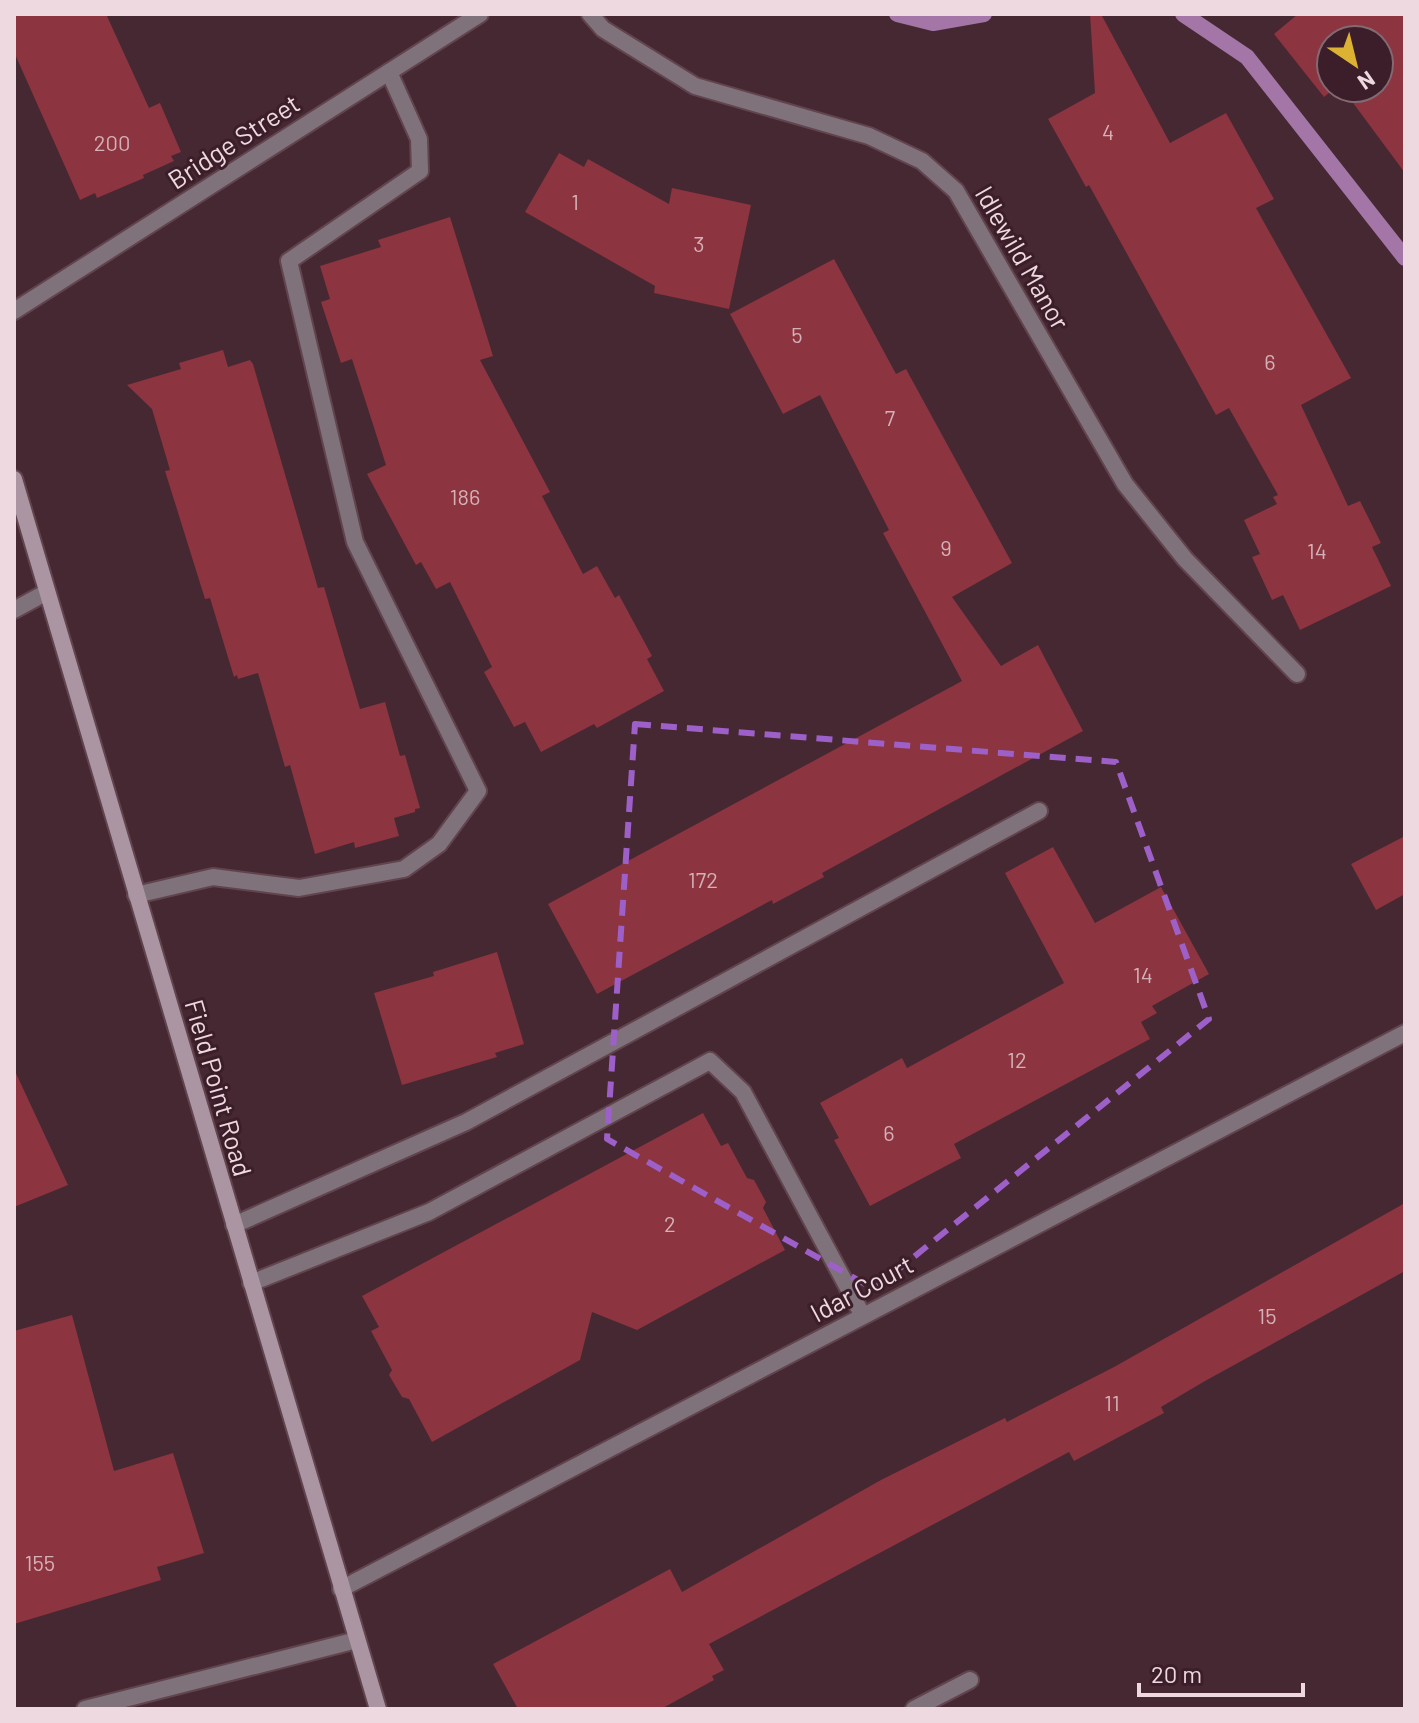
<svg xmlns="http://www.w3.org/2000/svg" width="1419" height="1723" font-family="Barlow,sans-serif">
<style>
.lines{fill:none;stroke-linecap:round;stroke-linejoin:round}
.stream{stroke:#a376a7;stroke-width:16}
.building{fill:#8c343f}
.lane-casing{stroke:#61444e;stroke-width:20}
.street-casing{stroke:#61444e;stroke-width:20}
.secondary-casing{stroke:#61444e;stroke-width:20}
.lane{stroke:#7f727b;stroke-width:16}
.street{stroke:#7f727b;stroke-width:16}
.secondary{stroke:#ab95a3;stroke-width:16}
.marked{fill:none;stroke:#9d60c9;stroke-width:6;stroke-dasharray:16 10;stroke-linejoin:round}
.labels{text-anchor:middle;stroke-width:6;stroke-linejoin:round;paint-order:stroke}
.number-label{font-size:22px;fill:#d5b0b7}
.street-label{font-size:26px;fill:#edd9df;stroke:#3b1e29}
</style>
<rect width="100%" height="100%" fill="#462832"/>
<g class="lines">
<path class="stream" d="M 897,14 L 933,23 L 984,14
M 1183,14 L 1247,57 L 1405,258"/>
</g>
<path class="building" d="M 14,14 L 106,14 L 149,108 L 160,103 L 181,152 L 171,156 L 174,161 L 143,175 L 144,178 L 97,198 L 95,193 L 80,200 L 14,52 Z
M 1090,14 L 1101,14 L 1170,143 L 1226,113 L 1274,199 L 1256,208 L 1351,378 L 1301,405 L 1348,506 L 1360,501 L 1381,543 L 1372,547 L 1391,586 L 1300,630 L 1283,595 L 1272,600 L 1252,557 L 1260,554 L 1244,520 L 1277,504 L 1273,497 L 1278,495 L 1229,408 L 1216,415 L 1089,185 L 1086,187 L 1048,119 L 1095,93 Z
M 1298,14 L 1405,14 L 1405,173 L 1342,88 L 1379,88 L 1379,40 L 1331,40 L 1331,88 L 1335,88 L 1324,97 L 1274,34 Z
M 559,153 L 584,167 L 588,159 L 669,204 L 672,188 L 751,205 L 729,309 L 654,293 L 655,286 L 525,212 Z
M 450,217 L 493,356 L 480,360 L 550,492 L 542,496 L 583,574 L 597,566 L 615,598 L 619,595 L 652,656 L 647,659 L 664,691 L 597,728 L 594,724 L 541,752 L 525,722 L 514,727 L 484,672 L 492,667 L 450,582 L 436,589 L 421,562 L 416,565 L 367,474 L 386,465 L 352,359 L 341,363 L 321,302 L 330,299 L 320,266 L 381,247 L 378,240 Z
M 834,259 L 896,374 L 906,369 L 1012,563 L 952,597 L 1001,666 L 1038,645 L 1083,731 L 822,873 L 824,877 L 773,904 L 772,900 L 597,994 L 548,904 L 962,681 L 883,533 L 889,530 L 820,395 L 783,414 L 730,314 Z
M 223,350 L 228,367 L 250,360 L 253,364 L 318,588 L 324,587 L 360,709 L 385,702 L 400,756 L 405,755 L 420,808 L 415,809 L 415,812 L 394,818 L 399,836 L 355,848 L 354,842 L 315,854 L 290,765 L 285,767 L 258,673 L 238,679 L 237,675 L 234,677 L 210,598 L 205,599 L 165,471 L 170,470 L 152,409 L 127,385 L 181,369 L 179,363 Z
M 1405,836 L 1405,894 L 1376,910 L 1351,864 Z
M 1053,847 L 1095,923 L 1161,887 L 1209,974 L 1152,1006 L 1157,1013 L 1141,1022 L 1150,1039 L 954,1144 L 961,1158 L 870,1206 L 834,1140 L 839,1138 L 820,1103 L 902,1058 L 907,1068 L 1064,983 L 1005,873 Z
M 497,952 L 524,1044 L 495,1053 L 497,1057 L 402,1085 L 374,993 L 434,976 L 433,972 Z
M 14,1069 L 68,1185 L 14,1207 Z
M 703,1113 L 721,1146 L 728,1143 L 747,1178 L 754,1180 L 766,1202 L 763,1208 L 785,1250 L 637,1330 L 592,1312 L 580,1360 L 432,1442 L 409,1399 L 402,1397 L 389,1375 L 392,1370 L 371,1331 L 379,1327 L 362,1296 Z
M 1405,1203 L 1405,1271 L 1205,1381 L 1161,1407 L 1164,1413 L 1074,1461 L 1069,1452 L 709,1644 L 724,1670 L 712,1676 L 714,1680 L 661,1709 L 518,1709 L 493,1664 L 670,1569 L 682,1592 L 881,1480 L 1005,1418 L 1007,1422 L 1114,1367 Z
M 72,1315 L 114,1471 L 173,1453 L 204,1553 L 157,1567 L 161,1580 L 14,1624 L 14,1331 Z"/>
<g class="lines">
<g class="lane-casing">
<path id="lane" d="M 136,895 L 213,877 L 299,888 L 404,869 L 439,844 L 478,791 L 355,542 L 289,261 L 420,171 L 419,139 L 389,72
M 234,1225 L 466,1122 L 1039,811
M 251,1283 L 429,1212 L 710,1061 L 743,1092 L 863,1316
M 85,1709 L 357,1640
M 914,1709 L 970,1680"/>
</g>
<g class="street-casing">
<path id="street" d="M 590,14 L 603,29 L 695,86 L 869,136 L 922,161 L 956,191 L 1125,484 L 1185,559 L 1297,674
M 14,311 L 480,14
M 14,610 L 47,592
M 341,1589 L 1405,1033"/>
</g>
<g class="secondary-casing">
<path id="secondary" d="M 14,479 L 378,1709"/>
</g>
<use href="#lane" class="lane"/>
<use href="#street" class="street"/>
<use href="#secondary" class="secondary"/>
</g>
<path class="marked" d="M 635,724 L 1116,762 L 1209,1019 L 874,1289 L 607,1139 Z"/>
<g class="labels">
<g class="number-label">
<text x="1108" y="140">4</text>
<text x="112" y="151">200</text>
<text x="575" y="210">1</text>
<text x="699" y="252">3</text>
<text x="797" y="343">5</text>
<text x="1270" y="370">6</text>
<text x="890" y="426">7</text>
<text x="465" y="505">186</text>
<text x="946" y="556">9</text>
<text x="1317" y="559">14</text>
<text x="703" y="888">172</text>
<text x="1143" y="983">14</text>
<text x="1017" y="1068">12</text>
<text x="889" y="1141">6</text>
<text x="670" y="1232">2</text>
<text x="1267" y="1324">15</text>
<text x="1112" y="1411">11</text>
<text x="40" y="1571">155</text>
</g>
<g class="street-label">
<text transform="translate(234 142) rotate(-33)" y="9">Bridge Street</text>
<text transform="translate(1022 258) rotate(60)" y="9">Idlewild Manor</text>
<text transform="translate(218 1088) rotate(74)" y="9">Field Point Road</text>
<text transform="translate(862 1289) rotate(-28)" y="9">Idar Court</text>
</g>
</g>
<rect width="1419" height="1723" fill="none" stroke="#edd9df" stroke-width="32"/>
<g transform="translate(1355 64) rotate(145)"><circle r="38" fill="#3b1e29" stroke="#826972" stroke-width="2"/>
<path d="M0-6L14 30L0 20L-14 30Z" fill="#dcb233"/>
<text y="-12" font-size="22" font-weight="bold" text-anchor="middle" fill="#edd9df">N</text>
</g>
<path d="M1139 1683v12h164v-12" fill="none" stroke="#edd9df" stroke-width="4"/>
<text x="1151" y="1683" font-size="24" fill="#edd9df" stroke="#3b1e29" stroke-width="6" paint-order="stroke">20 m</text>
</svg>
